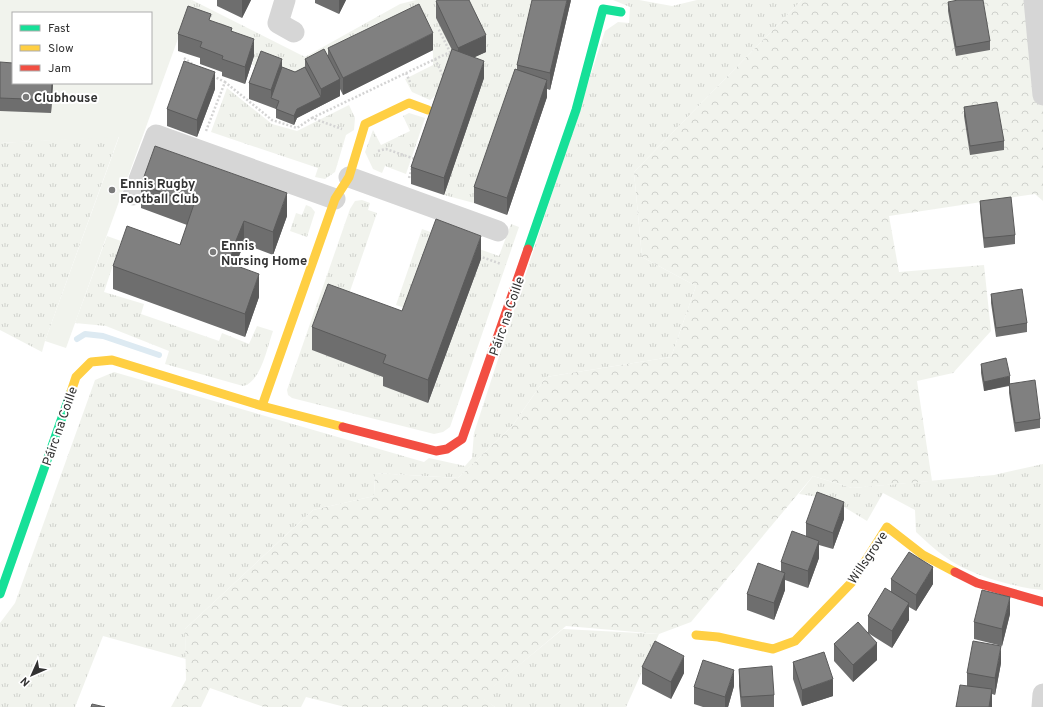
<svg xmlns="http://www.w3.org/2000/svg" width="1043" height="707" font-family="Overpass,sans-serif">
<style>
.grass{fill:url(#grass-tufts)}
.forest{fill:url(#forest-crowns)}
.pitch{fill:#f1f3ed;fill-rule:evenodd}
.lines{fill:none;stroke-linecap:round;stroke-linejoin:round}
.stream{stroke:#ddeaf2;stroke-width:6}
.path{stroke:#d4d4d4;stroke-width:2.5;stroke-dasharray:2 2;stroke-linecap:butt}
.street{stroke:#d6d6d6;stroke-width:21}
.fast{stroke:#16e098;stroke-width:9}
.slow{stroke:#ffcf43;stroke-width:9}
.jam{stroke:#f24e42;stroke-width:9}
.wall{fill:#6e6e6e}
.shaded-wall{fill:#5a5a5a}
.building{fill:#808080;stroke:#5a5a5a}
.poi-dot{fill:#7a7a7a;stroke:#fff;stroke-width:1.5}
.labels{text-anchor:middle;stroke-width:4;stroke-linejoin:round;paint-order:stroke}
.poi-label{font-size:13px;font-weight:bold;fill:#323232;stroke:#fff;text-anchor:start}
.street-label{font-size:13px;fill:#323232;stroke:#fff}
</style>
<defs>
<pattern id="grass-tufts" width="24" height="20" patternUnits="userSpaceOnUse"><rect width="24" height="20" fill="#f1f3ed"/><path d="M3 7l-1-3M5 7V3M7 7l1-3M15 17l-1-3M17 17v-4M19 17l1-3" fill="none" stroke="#cfd1cc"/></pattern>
<pattern id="forest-crowns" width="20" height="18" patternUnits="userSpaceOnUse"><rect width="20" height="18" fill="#f1f3ed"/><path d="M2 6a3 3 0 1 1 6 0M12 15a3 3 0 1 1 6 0" fill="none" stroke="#cfd1cc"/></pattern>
</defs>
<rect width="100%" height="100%" fill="#fff"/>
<path class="grass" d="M 192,0 L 305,57 L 400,4 L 416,0 L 536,0 L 507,109 L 474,203 L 444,195 L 484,78 L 443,90 L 430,100 L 412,92 L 405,79 L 433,65 L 433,50 L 328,65 L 282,76 L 252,65 L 254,56 L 184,20 Z
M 613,0 L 639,0 L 672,6 L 697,0 L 802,0 L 634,172 L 642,257 L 696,286 L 671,357 L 546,377 L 513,425 L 458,478 L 375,473 L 374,496 L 313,510 L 185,629 L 186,659 L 103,636 L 75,707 L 0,707 L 0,623 L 15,603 L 95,380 L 114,372 L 424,462 L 429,458 L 465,466 L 472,458 L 474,433 L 605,31 L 618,22 L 629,23 L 630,7 Z
M 227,88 L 272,124 L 297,131 L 349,105 L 355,118 L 354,130 L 346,135 L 335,172 L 325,179 L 315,177 L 318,168 L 211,132 Z
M 409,113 L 425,118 L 406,174 L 385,166 L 382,173 L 373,169 L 365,152 L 373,130 L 381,145 L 410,131 L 403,116 Z
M 119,136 L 45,341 L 42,352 L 0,330 L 0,143 Z
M 362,200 L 370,203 L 368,210 L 377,213 L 348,297 L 386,378 L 428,403 L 481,259 L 411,310 L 396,305 L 422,229 L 499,256 L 511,224 L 519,227 L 450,427 L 443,432 L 434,434 L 292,398 L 288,395 L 287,390 L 350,209 L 355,201 Z
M 306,205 L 311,207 L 315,212 L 307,237 L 290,231 L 296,213 L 302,215 Z
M 107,236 L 121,241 L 104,292 L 144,304 L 141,314 L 219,341 L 222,333 L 249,344 L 257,326 L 273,331 C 267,348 261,382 243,386 L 165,364 L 169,351 L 106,326 L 75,323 Z
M 1043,464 L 1043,590 C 1012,587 969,575 944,556 C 934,549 925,540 916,532 L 915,510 L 883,493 L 867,521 L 831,499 L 799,494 L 813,476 L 852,488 L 994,475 Z
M 563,629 L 659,634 L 626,707 L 495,707 L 480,697 Z"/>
<path class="forest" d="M 802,0 L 1043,0 L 1043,201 L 1035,194 L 889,216 L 899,272 L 984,265 L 991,331 L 953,373 L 917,381 L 932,481 L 852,488 L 813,476 L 691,622 L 659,634 L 566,626 L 481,697 L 495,707 L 345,707 L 306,697 L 301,707 L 264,707 L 210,688 L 201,707 L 171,707 L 186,680 L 185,629 L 313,510 L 374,496 L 375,473 L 458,478 L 513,425 L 546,377 L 671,357 L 696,286 L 642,257 L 634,172 Z"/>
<path class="pitch" d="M 0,0 L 192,0 L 66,348 L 45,341 L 119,137 L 0,143 ZM 13,13 L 151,13 L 151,83 L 13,83 Z"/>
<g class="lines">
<path class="stream" d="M 77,339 L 85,334 L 103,336 L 159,355"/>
<path class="path" d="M 184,58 L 195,66
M 435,59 L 444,78
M 406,73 L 410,82
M 213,76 L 225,82
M 312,118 L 450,52 L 438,28
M 206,131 L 225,82 L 272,120 L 297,128 L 312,118 L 342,129
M 378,151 L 386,149 L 415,159
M 409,178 L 412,168
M 479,256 L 501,264"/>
<path class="street" d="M 285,0 L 278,23 L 294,32
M 1034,0 L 1043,95
M 349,177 L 498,231
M 133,195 L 156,135 L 335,199
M 1042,707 L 1043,694"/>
<path class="fast" d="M 528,249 L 576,110 L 603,9 L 621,12
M 0,594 L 71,392"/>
<path class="slow" d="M 71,392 L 76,377 L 91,362 L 112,360 L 262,406 L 343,427
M 262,406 L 335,199 L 349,177 L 365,124 L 409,103 L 428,110
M 696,635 L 718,637 L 773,649 L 795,641 L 852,582 L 887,527 L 923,555 L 955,572"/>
<path class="jam" d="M 343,427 L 436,451 L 447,449 L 462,439 L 528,249
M 955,572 L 977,583 L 1043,602"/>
</g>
<path class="wall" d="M 217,0 L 251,0 L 242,18 L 217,6 Z
M 315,0 L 346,0 L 339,14 L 315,3 Z
M 571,0 L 550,90 L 547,89 L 547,97 L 507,215 L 474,203 L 474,187 L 517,70 L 517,65 Z
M 436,1 L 486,52 L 474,57 L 484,78 L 444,195 L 411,184 L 411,167 L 452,50 L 436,18 Z
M 948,2 L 990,41 L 990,50 L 956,56 L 948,11 Z
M 211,21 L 232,31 L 254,56 L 245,84 L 222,76 L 222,72 L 200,64 L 200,58 L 178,51 L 178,34 Z
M 328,48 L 433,50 L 343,95 L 340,89 L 340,96 L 297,118 L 294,125 L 276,118 L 276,109 L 249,99 L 249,83 L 282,67 L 295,72 L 305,67 L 305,59 L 328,57 Z
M 0,62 L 13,83 L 53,83 L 51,113 L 0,111 Z
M 215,89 L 197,137 L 167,126 L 167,109 Z
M 964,107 L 1004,141 L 1004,150 L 970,155 L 964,116 Z
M 141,185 L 287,216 L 273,255 L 244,244 L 235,265 L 259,297 L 245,337 L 113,289 L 113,266 L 180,245 L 187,225 L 141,208 Z
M 980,201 L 1015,235 L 1015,244 L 984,248 L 980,210 Z
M 481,259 L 428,403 L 383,386 L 383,377 L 312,350 L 312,327 L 402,311 Z
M 991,294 L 1027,323 L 1027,332 L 996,337 L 991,303 Z
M 981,364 L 1010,384 L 1040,419 L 1040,428 L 1015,432 L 1009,393 L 1009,386 L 984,391 L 981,373 Z
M 844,519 L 833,549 L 819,545 L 819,558 L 808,588 L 785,580 L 785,590 L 774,620 L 747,610 L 747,594 L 781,572 L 781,562 L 806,536 L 806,523 Z
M 891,579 L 933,584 L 916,611 L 909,607 L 909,620 L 892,648 L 868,633 L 868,616 L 891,592 Z
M 1010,614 L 1002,646 L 974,639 L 974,622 Z
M 834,644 L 877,660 L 853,682 L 834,661 Z
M 793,662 L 833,696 L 802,706 L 793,679 Z
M 1001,663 L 995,695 L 992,694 L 992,707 L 956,707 L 967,686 L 967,673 Z
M 642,667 L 684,673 L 671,699 L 642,684 Z
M 739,669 L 774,695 L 774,707 L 741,707 L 739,686 Z
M 734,686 L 728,707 L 703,707 L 694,704 L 694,687 Z"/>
<path class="shaded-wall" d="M 242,0 L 251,0 L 242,18 Z
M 339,0 L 346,0 L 339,14 Z
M 567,0 L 571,0 L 550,90 L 550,73 Z
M 433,33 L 433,50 L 343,95 L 343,78 Z
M 486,35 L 486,52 L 458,65 L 458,48 Z
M 254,39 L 254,56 L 245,84 L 245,67 Z
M 282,59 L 282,76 L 271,98 L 271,90 Z
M 484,61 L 484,78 L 444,195 L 444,178 Z
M 215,72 L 215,89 L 197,137 L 197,120 Z
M 340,79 L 340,96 L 297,118 L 294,125 L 294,116 L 297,109 L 321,97 L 321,89 Z
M 547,80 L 547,97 L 507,215 L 507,198 Z
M 52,83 L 53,83 L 51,113 L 51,100 Z
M 287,193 L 287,216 L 273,255 L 273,232 Z
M 244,221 L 244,244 L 235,266 L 229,263 L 235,243 Z
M 481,236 L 481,259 L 428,403 L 428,380 Z
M 259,274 L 259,297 L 245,337 L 245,314 Z
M 1010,376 L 1010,385 L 984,391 L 984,382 Z
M 844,502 L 844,519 L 833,549 L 833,533 Z
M 819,541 L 819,558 L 808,588 L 808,571 Z
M 933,567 L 933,584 L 916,611 L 916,595 Z
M 785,573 L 785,590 L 774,620 L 774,603 Z
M 1010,597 L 1010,614 L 1002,646 L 1002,629 Z
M 909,603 L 909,620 L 892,648 L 892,631 Z
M 877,643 L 877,660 L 853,682 L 853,665 Z
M 1001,646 L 1001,663 L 995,695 L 995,678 Z
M 684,656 L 684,673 L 671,699 L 671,682 Z
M 734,670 L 734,686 L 728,707 L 725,707 L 725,697 Z
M 833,679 L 833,696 L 802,706 L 802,690 Z
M 992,689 L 992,707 L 989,707 Z"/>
<path class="building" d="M 438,0 L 469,0 L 486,35 L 458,48 L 436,1 Z
M 532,0 L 567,0 L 550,73 L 517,65 Z
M 958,0 L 983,0 L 990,41 L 956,47 L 948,2 Z
M 419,4 L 433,33 L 343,78 L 328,48 Z
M 188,6 L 211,14 L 209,20 L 232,28 L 231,31 L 254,39 L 245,67 L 222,59 L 223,56 L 200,47 L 202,42 L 178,34 Z
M 324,49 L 340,79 L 321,89 L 305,59 Z
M 452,49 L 484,61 L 444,178 L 411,167 Z
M 261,51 L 282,59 L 271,90 L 249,83 Z
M 184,61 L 215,72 L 197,120 L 167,109 Z
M 0,62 L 13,63 L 13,83 L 52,83 L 51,100 L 0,98 Z
M 282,67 L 295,72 L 305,67 L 321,97 L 297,109 L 294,116 L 276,109 L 279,101 L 271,98 Z
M 515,69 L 547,80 L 507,198 L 474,187 Z
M 997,102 L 1004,141 L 970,146 L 964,107 Z
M 155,146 L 287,193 L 273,232 L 244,221 L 235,243 L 229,263 L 259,274 L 245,314 L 113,266 L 127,226 L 180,245 L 194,204 L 141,185 Z
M 1011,197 L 1015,235 L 984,238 L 980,201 Z
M 436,219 L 481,236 L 428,380 L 383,363 L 386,355 L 312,327 L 328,284 L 402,311 Z
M 1022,289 L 1027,323 L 996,328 L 991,294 Z
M 1006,358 L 1010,376 L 984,382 L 981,364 Z
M 1035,380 L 1040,419 L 1015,423 L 1009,384 Z
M 817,492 L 844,502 L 833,533 L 806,523 Z
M 792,531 L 819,541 L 808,571 L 781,562 Z
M 909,552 L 933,567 L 916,595 L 891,579 Z
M 758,563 L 785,573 L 774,603 L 747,594 Z
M 885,588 L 909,603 L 892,631 L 868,616 Z
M 982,590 L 1010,597 L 1002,629 L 974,622 Z
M 858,622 L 877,643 L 853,665 L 834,644 Z
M 655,641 L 684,656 L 671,682 L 642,667 Z
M 973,641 L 1001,646 L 995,678 L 967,673 Z
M 824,652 L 833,679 L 802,690 L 793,662 Z
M 703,660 L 734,670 L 725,697 L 694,687 Z
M 772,666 L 774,695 L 741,697 L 739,669 Z
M 960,685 L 992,689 L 989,707 L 956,707 Z
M 92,704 L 105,707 L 91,707 Z"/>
<g class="poi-dot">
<circle cx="26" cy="97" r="4"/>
<circle cx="112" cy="190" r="4"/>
<circle cx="213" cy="252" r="4"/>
</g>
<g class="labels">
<g class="poi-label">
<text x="34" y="102">Clubhouse</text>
<text x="120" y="188">Ennis Rugby<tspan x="120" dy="15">Football Club</tspan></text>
<text x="221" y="250">Ennis<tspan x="221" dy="15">Nursing Home</tspan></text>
</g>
<g class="street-label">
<text transform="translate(506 316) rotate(-71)" y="5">Páirc na Coille</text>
<text transform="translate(59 426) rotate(-71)" y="5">Páirc na Coille</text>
<text transform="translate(867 557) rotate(-56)" y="5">Willsgrove</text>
</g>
</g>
<rect x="12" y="12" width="140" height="72" fill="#ffffff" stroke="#adadad"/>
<rect x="20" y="25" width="20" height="6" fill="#16e098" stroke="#adadad"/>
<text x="48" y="32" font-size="12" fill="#323232">Fast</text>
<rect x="20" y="45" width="20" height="6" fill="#ffcf43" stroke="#adadad"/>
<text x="48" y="52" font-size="12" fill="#323232">Slow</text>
<rect x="20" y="65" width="20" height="6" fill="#f24e42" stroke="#adadad"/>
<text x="48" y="72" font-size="12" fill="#323232">Jam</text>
<g transform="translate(32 675) rotate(225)" stroke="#ffffff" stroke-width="3" paint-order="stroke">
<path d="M0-3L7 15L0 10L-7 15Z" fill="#323232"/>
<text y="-6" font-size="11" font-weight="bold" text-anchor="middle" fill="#323232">N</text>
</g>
</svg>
